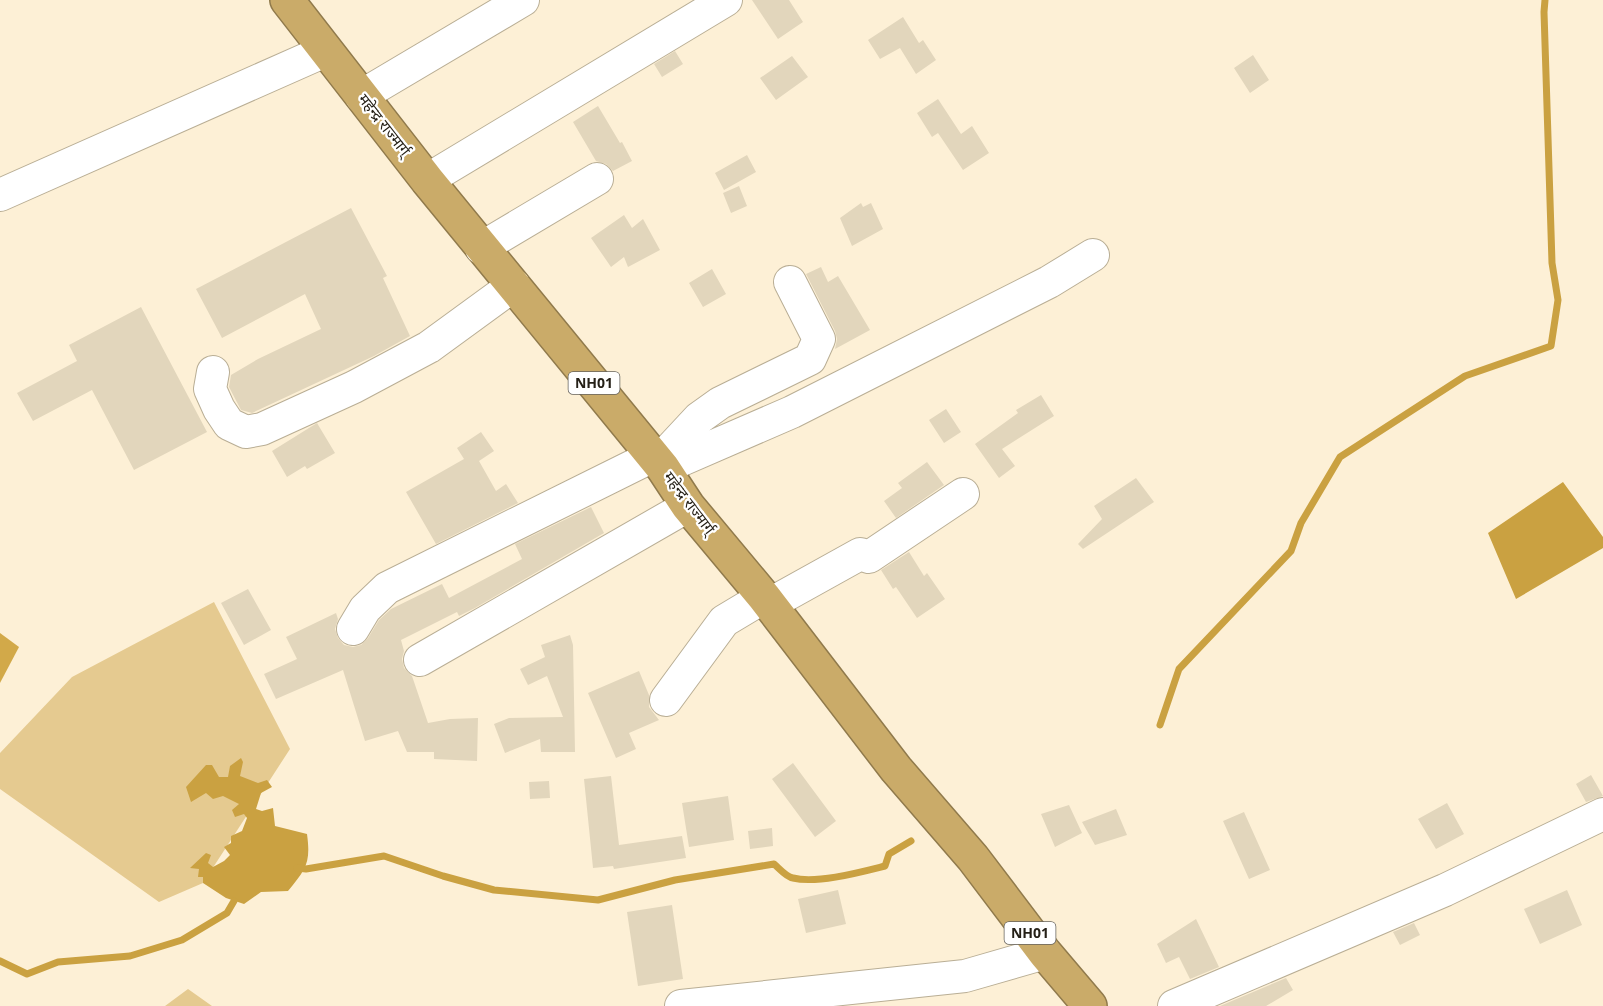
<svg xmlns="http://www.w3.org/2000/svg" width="1603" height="1006" font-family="'Open Sans','Noto Sans Devanagari',sans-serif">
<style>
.green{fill:#e5ca90}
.forest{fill:#d2a949}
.water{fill:#caa141}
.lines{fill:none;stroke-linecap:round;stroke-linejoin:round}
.stream{stroke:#caa141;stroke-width:7}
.building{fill:#e2d6bc}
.minor-casing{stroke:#b9ae95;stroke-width:34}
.highway-casing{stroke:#907a4c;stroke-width:36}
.minor{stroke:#fff;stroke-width:32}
.highway{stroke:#caab69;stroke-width:33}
.labels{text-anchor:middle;stroke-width:4.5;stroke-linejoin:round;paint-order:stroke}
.shield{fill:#fff;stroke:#66635d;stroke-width:1.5}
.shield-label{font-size:14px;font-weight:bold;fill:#252017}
.street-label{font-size:15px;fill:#252017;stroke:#fff}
</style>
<rect width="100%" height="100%" fill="#fdf0d6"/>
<path class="green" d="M 214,602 L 290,749 L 203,883 L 159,902 L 0,789 L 0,753 L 72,677 Z
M 188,989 L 212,1006 L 213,1006 L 165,1006 Z"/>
<path class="forest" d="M 0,633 L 19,647 L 0,683 Z"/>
<path class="water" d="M 1563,482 L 1603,537 L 1603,548 L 1516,599 L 1488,533 Z
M 241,758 L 243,762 L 240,776 L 258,783 L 267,780 L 272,787 L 261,793 L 256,809 L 262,811 L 273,808 L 275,826 L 307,834 C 311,863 306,869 288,891 L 261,892 L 244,904 L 226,898 L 203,883 L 203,877 L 198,877 L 199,869 L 190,868 L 206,853 L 211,855 L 208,863 L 213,867 L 224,861 L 230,855 L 224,847 L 231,843 L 231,836 L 242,831 L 247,818 L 244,814 L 235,817 L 232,810 L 239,804 L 223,796 L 213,799 L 206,793 L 191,802 L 186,787 L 206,765 L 212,765 L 219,777 L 228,777 L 230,766 Z"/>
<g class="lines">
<path class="stream" d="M 1160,725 L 1179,669 L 1291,551 L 1301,523 L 1340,457 L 1465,376 L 1551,346 L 1558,300 L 1552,263 L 1544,12 L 1545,0
M 297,868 L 306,869 L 384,856 L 443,876 L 494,890 L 598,900 L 675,880 L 774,864 C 779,868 786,877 793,878 C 817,884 861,872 885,866 L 889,854 L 911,841
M 0,961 L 27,974 L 58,962 L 130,956 L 182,940 L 227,913 L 234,901"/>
</g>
<path class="building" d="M 752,0 L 789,0 L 803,22 L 778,39 Z
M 903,17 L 919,43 L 923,40 L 936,60 L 916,74 L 900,48 L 880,59 L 868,40 Z
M 675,51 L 683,64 L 662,77 L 654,64 Z
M 1253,55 L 1269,80 L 1250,93 L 1234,68 Z
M 792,56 L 808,77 L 776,100 L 760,78 Z
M 938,99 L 961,134 L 972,126 L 989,153 L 963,170 L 938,133 L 932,137 L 917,113 Z
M 598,106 L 620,143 L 622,142 L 632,161 L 613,171 L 606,164 L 596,161 L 573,122 Z
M 747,155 L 756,172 L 724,190 L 715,173 Z
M 739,186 L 747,206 L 731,213 L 723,193 Z
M 861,203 L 863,207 L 871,203 L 883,229 L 852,246 L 840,218 Z
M 351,208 L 387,276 L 383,278 L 410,336 L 374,356 L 252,413 L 241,410 L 229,387 L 231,375 L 258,359 L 321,329 L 305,294 L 222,338 L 196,289 Z
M 624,215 L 632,228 L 643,219 L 660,250 L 628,267 L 624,257 L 611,267 L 591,238 Z
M 821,267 L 828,282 L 838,276 L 870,330 L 835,349 L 837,339 L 835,331 L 806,274 Z
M 712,269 L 726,294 L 703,307 L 689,283 Z
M 141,307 L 207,432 L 134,470 L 92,390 L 33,421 L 17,393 L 77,361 L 69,345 Z
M 1041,395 L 1054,416 L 1002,449 L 1015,466 L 999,478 L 975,444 L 1018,413 L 1016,410 Z
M 946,409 L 961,432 L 944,443 L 929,420 Z
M 317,423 L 335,453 L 307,469 L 305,466 L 287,477 L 272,451 Z
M 481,432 L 494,451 L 479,461 L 496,491 L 506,484 L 518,503 L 436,544 L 406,492 L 464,459 L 457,448 Z
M 927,462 L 944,485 L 896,518 L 884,501 L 902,488 L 898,483 Z
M 1136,478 L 1154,502 L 1083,549 L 1078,544 L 1102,519 L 1094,506 Z
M 591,507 L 604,533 L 475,608 L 459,616 L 457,612 L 401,640 L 404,651 L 402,659 L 404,668 L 412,676 L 428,723 L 450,719 L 478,718 L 477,761 L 434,759 L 434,752 L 407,752 L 398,731 L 365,741 L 343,670 L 276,699 L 264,674 L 297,659 L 286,637 L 336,613 L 338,619 L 335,629 L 338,638 L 344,645 L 353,647 L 361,645 L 368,638 L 379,620 L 391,609 L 442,584 L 449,598 L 522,559 L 515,544 Z
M 909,552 L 924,576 L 927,573 L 945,599 L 917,618 L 896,587 L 893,589 L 881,570 Z
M 248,589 L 271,630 L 244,645 L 221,603 Z
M 570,635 L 573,645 L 575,752 L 541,752 L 540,739 L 505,753 L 494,724 L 509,718 L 563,717 L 547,676 L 528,685 L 520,669 L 545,657 L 541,645 Z
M 639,671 L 649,695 L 649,707 L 659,720 L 629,733 L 636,749 L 616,758 L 588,693 Z
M 793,763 L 836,821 L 815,837 L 772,779 Z
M 1591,775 L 1603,796 L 1586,802 L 1576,784 Z
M 611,776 L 619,845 L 682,836 L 686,858 L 614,869 L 613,866 L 593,868 L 584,779 Z
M 549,781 L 550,798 L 530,799 L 529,782 Z
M 728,796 L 734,840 L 689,847 L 682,803 Z
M 1447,803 L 1464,834 L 1436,849 L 1418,819 Z
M 1069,805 L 1082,833 L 1055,847 L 1041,814 Z
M 1116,809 L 1127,835 L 1095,845 L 1082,822 Z
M 1244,812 L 1270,870 L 1249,879 L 1223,821 Z
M 772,828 L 773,846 L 750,849 L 748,831 Z
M 838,890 L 846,924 L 806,933 L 798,899 Z
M 1567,890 L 1582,925 L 1540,944 L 1524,909 Z
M 672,905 L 683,979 L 638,986 L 627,912 Z
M 1196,919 L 1219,967 L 1190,979 L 1179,957 L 1166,963 L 1157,944 Z
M 1414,923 L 1420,935 L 1400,945 L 1393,932 Z
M 1286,978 L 1293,990 L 1266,1006 L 1220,1006 Z"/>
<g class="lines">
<g class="minor-casing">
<path id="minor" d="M 361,96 L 523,0
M 427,180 L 726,0
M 0,195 L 325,51
M 481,248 L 597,179
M 213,372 L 210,389 L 219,409 L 229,424 L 246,432 L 262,429 L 354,387 L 429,347 L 514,285
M 658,462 L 699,418 L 720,403 L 810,359 L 819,339 L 790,282
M 663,468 L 792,412 L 1049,282 L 1093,255
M 770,604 L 860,554 L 869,557 L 963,494
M 353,629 L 365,609 L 387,588 L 653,456
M 420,660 L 688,506
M 666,700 L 724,621 L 764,597
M 681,1006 L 965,976 L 1045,953
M 1174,1006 L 1445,890 L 1603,814"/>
</g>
<g class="highway-casing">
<path id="highway" d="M 287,0 L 427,180 L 663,468 L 688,506 L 764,597 L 896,769 L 973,858 L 1045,953 L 1090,1006"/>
</g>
<use href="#minor" class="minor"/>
<use href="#highway" class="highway"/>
</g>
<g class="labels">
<g class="shield">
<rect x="568.5" y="372" width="51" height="22" rx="4.5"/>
<rect x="1004.5" y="922" width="51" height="22" rx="4.5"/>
</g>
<g class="shield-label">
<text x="594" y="388">NH01</text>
<text x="1030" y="938">NH01</text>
</g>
<g class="street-label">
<text transform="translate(384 125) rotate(52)" y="5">महेन्द्र राज्मार्ग्</text>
<text transform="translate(689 503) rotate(53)" y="5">महेन्द्र राज्मार्ग्</text>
</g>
</g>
</svg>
